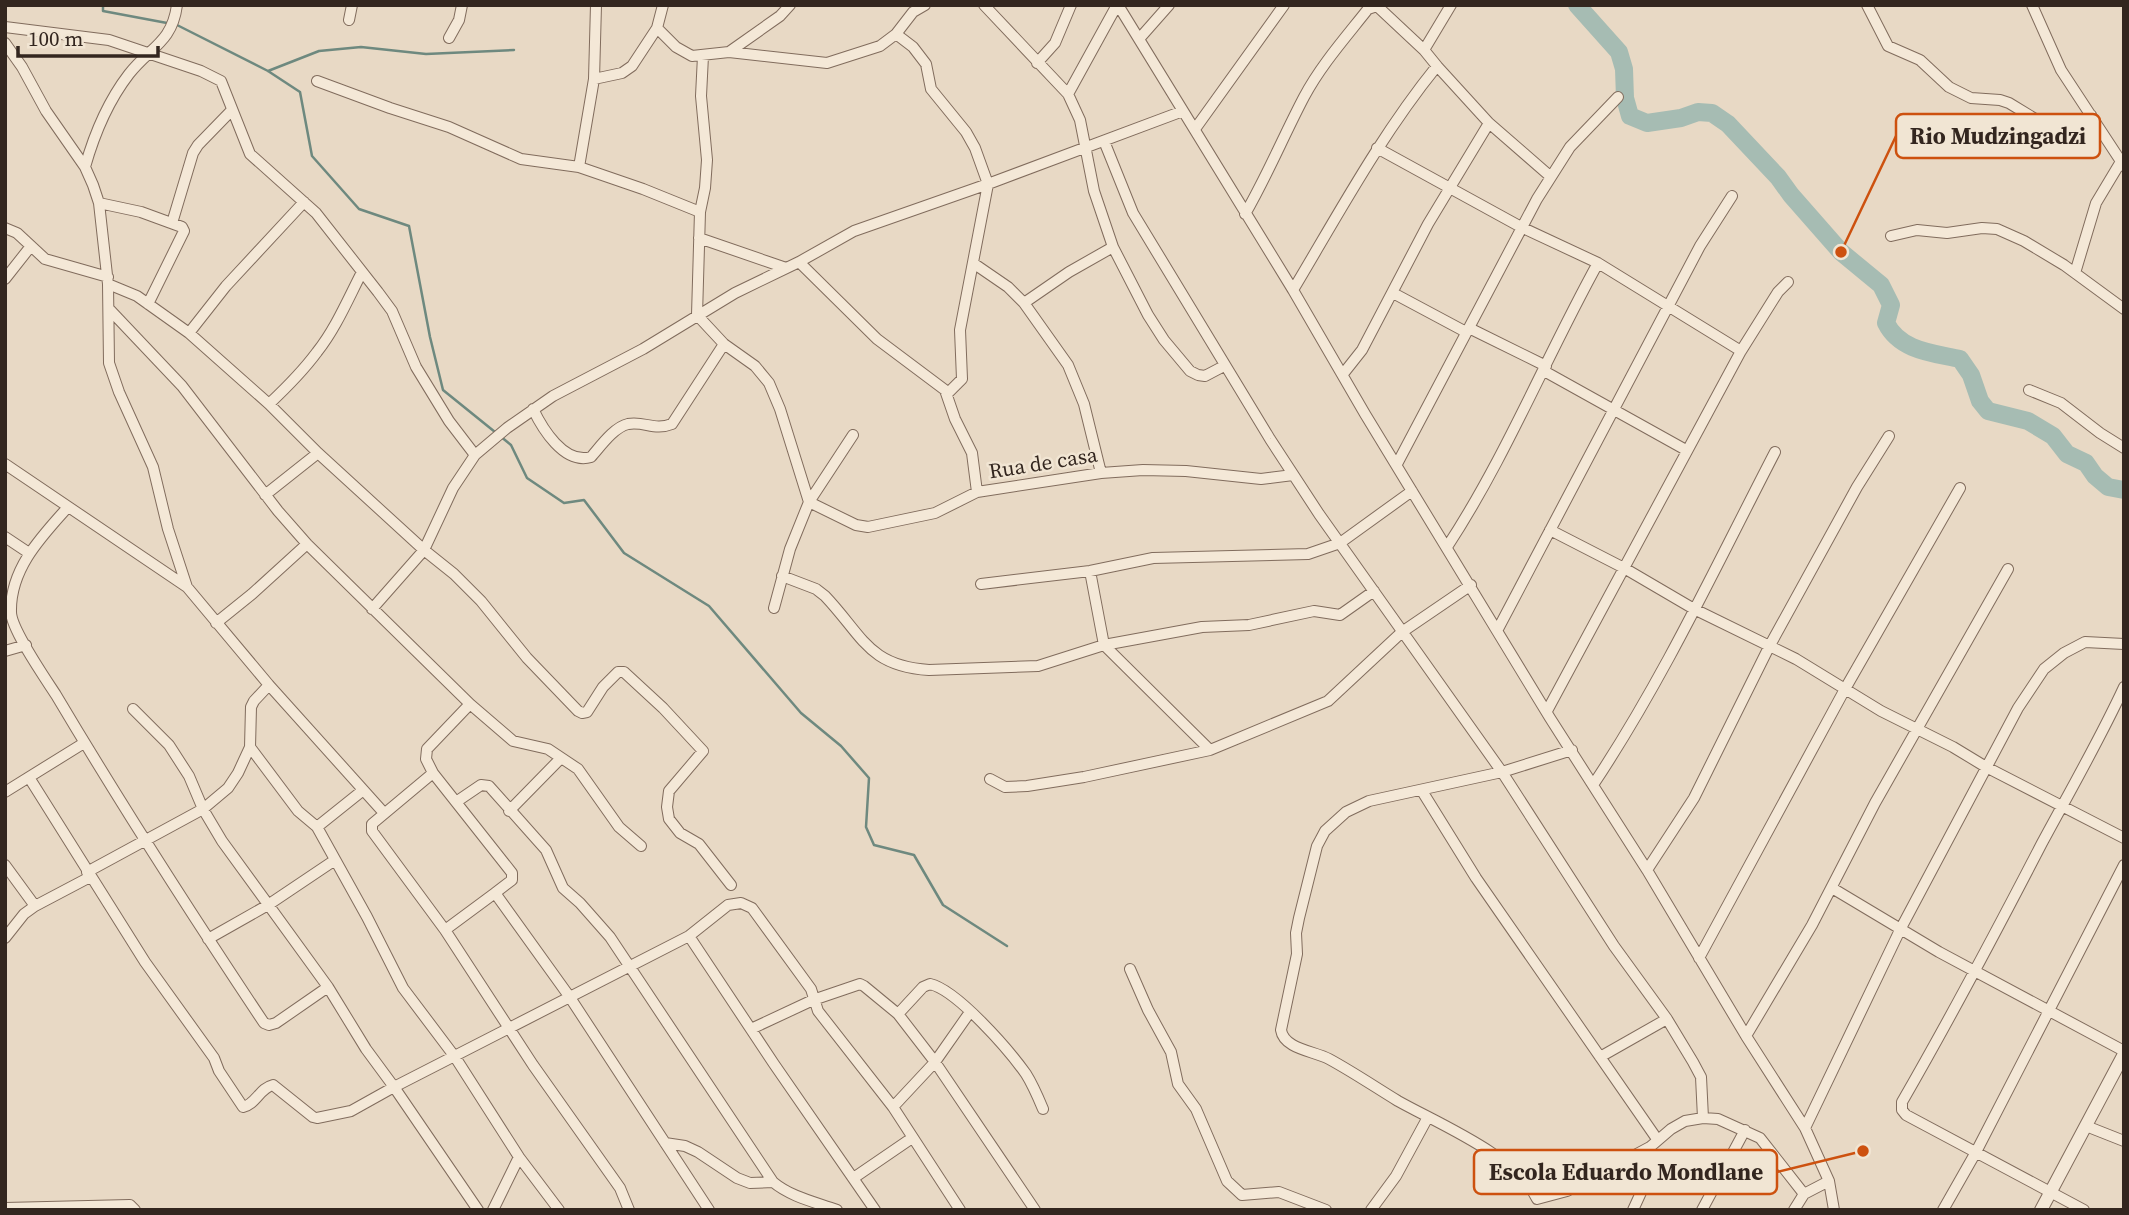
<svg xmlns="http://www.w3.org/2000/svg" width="2129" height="1215" font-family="'Source Serif 4',serif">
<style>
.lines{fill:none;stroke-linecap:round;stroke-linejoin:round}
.stream{stroke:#6e897f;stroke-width:2.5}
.river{stroke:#a6bcb3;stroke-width:18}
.minor-casing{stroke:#816c5d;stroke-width:12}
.tertiary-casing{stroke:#816c5d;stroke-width:14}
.minor{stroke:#f4e8d7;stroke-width:10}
.tertiary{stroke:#f4e8d7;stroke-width:12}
.labels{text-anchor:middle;stroke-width:5;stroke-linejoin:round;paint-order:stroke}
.street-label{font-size:21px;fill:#33261f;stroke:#f1e5d3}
.leader{fill:none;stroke:#cd510f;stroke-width:2.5}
.callout-dot{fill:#cd510f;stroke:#f1e5d3;stroke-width:2.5}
.callout{fill:#f1e5d3;stroke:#cd510f;stroke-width:2.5}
.callout-label{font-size:23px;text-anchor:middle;font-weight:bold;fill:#33261f}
</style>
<rect width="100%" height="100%" fill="#e8d9c5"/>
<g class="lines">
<path class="stream" d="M 103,5 L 103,11 L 167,23
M 177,25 L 268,71 L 300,92 L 312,156 L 359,209 L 409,226 L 430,337 L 443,390 L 495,432
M 268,71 L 319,51 L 361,47 L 426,54 L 514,50
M 500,436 L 511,445 L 527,478 L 564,503 L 584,500 L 624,553 L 709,606 L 801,713 L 841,746 L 869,778 L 866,827 L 874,845 L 914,855 L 943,905 L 1007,946"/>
<path class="river" d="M 1577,5 L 1619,52 L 1624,69 L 1625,98 L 1630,116 L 1647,123 L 1681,118 L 1698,112 L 1712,113 L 1728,124 L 1778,177 L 1791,195 L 1841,252 L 1881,285 L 1891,305 L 1886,323 C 1900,351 1933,353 1960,359 L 1971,375 L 1980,401 L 1988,411 L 2028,421 L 2053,436 L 2067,454 L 2086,463 L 2095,476 L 2108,487 L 2124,490"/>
<g class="minor-casing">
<path id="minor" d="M 984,5 L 1068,94 L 1080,120 L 1094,191 L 1113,247 L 1148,315 L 1164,340 L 1190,371 L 1198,375 L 1205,376 L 1224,366
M 1118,5 L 1293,290 L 1365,414 L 1550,718 L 1647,870 L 1746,1036 L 1805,1128 L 1829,1181 L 1834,1210
M 1867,5 L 1888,46 L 1920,60 L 1949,87 L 1971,98 L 2000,100 L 2009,103 L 2055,131 L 2091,115
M 2032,5 L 2061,70 L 2124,166
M 349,20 L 352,5
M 5,27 L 109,40 L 201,71 L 221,81 L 250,154 L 316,213 L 378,292 L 392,311 L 416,367 L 449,421 L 475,455
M 657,28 L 676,47 L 692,56 L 729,52 L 827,63 L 880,46 L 896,34 L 913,12 L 925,5
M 896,34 L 913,47 L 926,64 L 931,89 L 966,132 L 975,148 L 988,184 L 960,330 L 962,379 L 947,394
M 449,38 L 459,20 L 462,5
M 1139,39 L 1169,5
M 5,43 L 22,67 L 46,111 L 85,167 L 93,185 L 99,203 L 108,284 L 109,363 L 119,392 L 153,467 L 168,529 L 187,587
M 729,52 L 780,16 L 790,5
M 703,56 L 701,96 L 707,160 L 705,188 L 700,212 L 697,315 L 724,344 L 755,366 L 769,383 L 780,409 L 809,502 L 856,525 L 868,527 L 935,513 L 977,492 L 1101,473 L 1143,470 L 1186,471 L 1261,479 L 1293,475
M 1037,63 L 1055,43 L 1071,5
M 1437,66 L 1489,123 L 1551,177
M 594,79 L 622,73 L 632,66 L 657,28 L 663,5
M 317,81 L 390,108 L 449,127 L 521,159 L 579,167 L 643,189 L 700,212
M 1068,94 L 1117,5
M 1195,129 L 1284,5
M 1104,141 L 1133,213 L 1270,439 L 1319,514 L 1502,772 L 1614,946 L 1667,1019 L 1693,1062 L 1701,1077 L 1703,1118
M 1377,148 L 1521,227 L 1598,263 L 1741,351
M 85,167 C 94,135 109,100 129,74 C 150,47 172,43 177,5
M 579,167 L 594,79 L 596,5
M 99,203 L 141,212 L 182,227 L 184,231 L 148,304
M 1245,214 C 1267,176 1284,135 1304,97 C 1321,65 1346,37 1368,9 L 1377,6 L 1424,50
M 172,223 L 193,153 L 198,145 L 232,110
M 5,228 L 17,233 L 45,259 L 108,277
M 1891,236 L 1917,230 L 1947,233 L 1982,228 L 1997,229 L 2024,241 L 2064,265 L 2124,309
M 699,238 L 786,268
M 799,262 L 877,339 L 945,390 L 955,419 L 972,453 L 977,492
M 973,263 L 1008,287 L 1024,303 L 1068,365 L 1084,404 L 1101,473
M 2075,273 L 2096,203 L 2120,163
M 5,279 L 31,246
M 108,284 L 137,296 L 189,333 L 269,404 L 318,453 L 424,550 L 454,574 L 481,601 L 527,658 L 578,711 L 582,713 L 587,712 L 603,687 L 618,672 L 624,672 L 663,708 L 703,751 L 669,791 L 667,807 L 669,819 L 680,833 L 699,844 L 731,885
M 1293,290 C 1339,213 1381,135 1437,66 L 1424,50 L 1451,5
M 1393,293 L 1466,332
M 1024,303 L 1069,272 L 1113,247
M 110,310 L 182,386 L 278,511 L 307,544 L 470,704 L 427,749 L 426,759 L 433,773
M 1469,328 L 1546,366
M 189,333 L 226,286 L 304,202
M 1544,371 L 1686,450
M 1343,374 L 1362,350 L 1428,224 L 1489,123
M 2029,390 L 2061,403 L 2100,433 L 2124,448
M 269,404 C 286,388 303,371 317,352 C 336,328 348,299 362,272
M 533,409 C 542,428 564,465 591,457 C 600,447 614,427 628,424 C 645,421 654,431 672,424 L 724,344
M 5,464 L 187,587 L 269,685 L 384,813
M 1397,464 L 1537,199 L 1570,147 L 1618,97
M 265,495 L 318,453
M 68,507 C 41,537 10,569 11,612 C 11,629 45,678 56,695 C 122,806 192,915 264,1023 L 269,1025 L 276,1023 L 328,987
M 1550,530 L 1624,568 L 1694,609 L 1796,659 L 1881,711 L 1953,747 L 1986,767 L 2124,838
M 5,537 L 29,553
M 1447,547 C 1506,457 1546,357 1598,263
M 1090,571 L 1104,645 L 1210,750
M 782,576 L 816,589 L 825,596 C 863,636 868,666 929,670 L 1038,666 L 1104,645 L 1202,627 L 1249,625 L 1314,611 L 1340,615 L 1374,591
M 981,584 L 1090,571 L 1153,558 L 1308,554 L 1340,543 L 1412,491
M 774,608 L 790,549 L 809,502 L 853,435
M 372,609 L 424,550 L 453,488 L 475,455 L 507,428 L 553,396 L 643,349 L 735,293 L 799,262 L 854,231 L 988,184 L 1183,111
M 216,623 L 252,594 L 307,544
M 1498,629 L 1700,246 L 1732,196
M 5,651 L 26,645
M 470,704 L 513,741 L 548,749 L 578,769 L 619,827 L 641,846
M 133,709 L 169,745 L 189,776 L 203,809 L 222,841 L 328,987 L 366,1049 L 394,1087 L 689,936 L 728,905 L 741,903 L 752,908 L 811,989 L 818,1011 L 893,1107 L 960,1210
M 1547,711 L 1741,351 L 1778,292 L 1788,282
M 250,747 L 298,811 L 317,827
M 1572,750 L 1502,772 L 1369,801 L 1346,812 L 1325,831 L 1317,846 L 1299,918 L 1296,933 L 1297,954 L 1281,1030 C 1284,1049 1314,1051 1329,1059 C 1353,1072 1375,1087 1398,1101 C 1439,1124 1517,1156 1537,1199 L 1567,1191 L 1650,1147 L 1671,1129 L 1685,1121 L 1703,1118 L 1718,1119 L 1760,1138 L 1804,1194
M 30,779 L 145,962 L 214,1058 L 219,1071 L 243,1107 C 255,1105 260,1088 273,1085 L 313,1117 L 317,1118 L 351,1111 L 394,1087 L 478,1210
M 990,779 L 1005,787 L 1027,786 L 1084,777 L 1210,750 L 1328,701 L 1402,632 L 1471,585
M 1593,785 C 1663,680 1717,564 1775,452
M 362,791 L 317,827 L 367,917 L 403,988 L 455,1057 L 519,1157 L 559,1210
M 1422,791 L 1476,878 L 1657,1139
M 5,792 L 84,743
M 456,802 L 481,785 L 489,786 L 546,850 L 563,888 L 580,903 L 610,937 L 773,1182 C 791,1197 815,1202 837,1210
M 509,811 L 561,758
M 5,865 L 35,906
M 1647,870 L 1694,798 L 1769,647 L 1857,487 L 1889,436
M 87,872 L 203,809 L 228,788 L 238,773 L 250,747 L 251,707 L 254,701 L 269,685
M 1832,888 L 1939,952 L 2124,1051
M 445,930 L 495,893
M 689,936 L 774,1064 L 875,1210
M 5,938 L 24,914 L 35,906 L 90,877
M 208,939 L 268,905 L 335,860
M 1699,958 L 1845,689 L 1960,488
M 1130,969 L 1148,1010 L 1171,1052 L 1178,1084 L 1196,1109 L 1227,1181 L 1242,1195 L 1279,1192 L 1326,1210
M 898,1014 L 923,987 L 930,984 C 957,990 1009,1050 1026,1074 C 1033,1085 1038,1097 1043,1109
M 751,1029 L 813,1000 L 860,984 L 864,986 L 898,1014 L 935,1062 L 1035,1210
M 1746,1036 L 1812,925 L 1875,803 L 2008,569
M 1600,1057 L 1667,1019
M 893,1107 L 935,1062 L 970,1012
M 2086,1126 L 2124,1141
M 1805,1128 L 1900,930 L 2018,708 L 2044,669 L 2064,653 L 2085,642 L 2124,644
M 665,1143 L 685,1146 L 698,1152 L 737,1178 L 750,1183 L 773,1182
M 855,1177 L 912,1138
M 5,1208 L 130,1205 L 135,1210
M 493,1210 L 519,1157
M 629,1210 L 620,1188 L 533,1065 L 445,930 L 372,831 L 372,824 L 433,773 L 512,873 L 512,880 L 495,893 L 569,996 L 709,1210
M 1371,1210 L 1396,1176 L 1428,1117
M 1633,1210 L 1644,1186 L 1650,1147
M 1702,1210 L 1745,1130
M 1794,1210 L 1804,1194 L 1829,1181
M 1943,1210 L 1976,1152 L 2124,865
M 2084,1210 L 1906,1115 L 1902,1110 L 1902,1102 C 1951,1017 1997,930 2042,843 C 2070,791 2099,741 2124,687"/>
</g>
<g class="tertiary-casing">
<path id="tertiary" d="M 2041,1210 L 2124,1054"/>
</g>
<use href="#minor" class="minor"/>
<use href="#tertiary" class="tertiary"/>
</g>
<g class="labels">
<g class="street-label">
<text transform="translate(1043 463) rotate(-9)" y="7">Rua de casa</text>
</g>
</g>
<path class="leader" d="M1841 252L1896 136M1863 1151L1777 1172"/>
<g class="callout-dot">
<circle cx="1841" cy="252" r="7"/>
<circle cx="1863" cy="1151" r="7"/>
</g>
<g class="callout">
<rect x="1896" y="114" width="204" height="44" rx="7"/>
<rect x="1474" y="1150" width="303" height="44" rx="7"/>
</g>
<g class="callout-label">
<text x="1998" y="144">Rio Mudzingadzi</text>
<text x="1626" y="1180">Escola Eduardo Mondlane</text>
</g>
<rect width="2129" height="1215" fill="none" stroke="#33261f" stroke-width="14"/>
<path d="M18 46v10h140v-10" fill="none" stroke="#33261f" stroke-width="3.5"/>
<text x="28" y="46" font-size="21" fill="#33261f" stroke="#f1e5d3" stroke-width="5" paint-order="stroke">100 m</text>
</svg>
